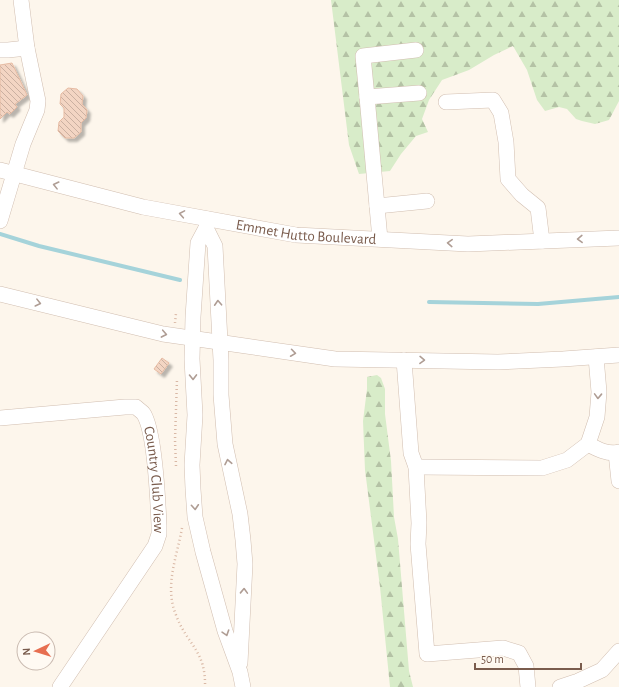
<svg xmlns="http://www.w3.org/2000/svg" width="619" height="687" font-family="'Alegreya Sans',sans-serif">
<style>
.forest{fill:url(#forest-firs)}
.lines{fill:none;stroke-linecap:round;stroke-linejoin:round}
.stream{stroke:#a5d3da;stroke-width:4}
.building{fill:url(#building-back-hatch);stroke:#e6bba3;filter:url(#shadow)}
.minor-casing{stroke:#d1beb0;stroke-width:16}
.path{stroke:#d9b8a5;stroke-width:2.5;stroke-dasharray:1 3;stroke-linecap:butt}
.minor{stroke:#fff;stroke-width:15}
.oneway{stroke:#af9d94}
.labels{text-anchor:middle;stroke-width:3;stroke-linejoin:round;paint-order:stroke}
.street-label{font-size:15px;fill:#7a5c4d;stroke:#fffaf3}
</style>
<defs>
<pattern id="forest-firs" width="22" height="20" patternUnits="userSpaceOnUse"><rect width="22" height="20" fill="#d8ecc9"/><path d="M5 1l3.5 6h-7zM16 11l3.5 6h-7z" fill="#b4c2a5"/></pattern>
<pattern id="building-back-hatch" width="6" height="6" patternUnits="userSpaceOnUse"><rect width="6" height="6" fill="#f3d5c3"/><path d="M-1 5l2 2M0 0l6 6M5-1l2 2" fill="none" stroke="#cab0a1"/></pattern>
<filter id="shadow"><feDropShadow dx="3.5" dy="3.5" stdDeviation="1" flood-color="#0004"/></filter>
</defs>
<rect width="100%" height="100%" fill="#fdf6ec"/>
<path class="forest" d="M 331,0 L 619,0 L 619,101 L 609,120 L 595,124 L 582,121 L 576,119 L 567,109 L 559,107 L 545,111 L 537,100 L 527,70 L 513,46 L 494,55 L 469,70 L 442,80 L 429,100 L 422,119 L 428,132 L 416,136 L 401,154 L 390,171 L 359,174 L 349,145 Z
M 377,375 L 381,378 L 385,389 L 385,414 L 391,461 L 394,517 L 398,539 L 409,671 L 413,687 L 390,687 L 380,587 L 365,470 L 363,421 L 367,389 L 367,377 Z"/>
<g class="lines">
<path class="stream" d="M 0,234 L 39,246 L 180,280
M 429,302 L 538,304 L 619,297"/>
</g>
<path class="building" d="M 12,63 L 27,95 L 15,104 L 17,107 L 10,114 L 7,112 L 0,119 L 0,65 Z
M 68,88 L 77,89 L 83,96 L 82,104 L 87,110 L 86,118 L 81,123 L 81,132 L 74,138 L 65,138 L 58,131 L 59,122 L 64,117 L 64,108 L 60,104 L 61,94 Z
M 162,358 L 169,363 L 161,374 L 154,369 Z"/>
<g class="lines">
<g class="minor-casing">
<g id="minor">
<path d="M 0,50 L 8,50 L 27,48"/>
<path d="M 367,97 L 363,56 L 416,50"/>
<path d="M 446,102 L 493,100 L 501,113 L 506,142 L 508,179 L 522,195 L 538,208 L 542,241"/>
<path id="s1" d="M 0,170 L 143,207 L 296,235 L 468,244 L 619,238"/>
<path d="M 377,206 L 427,201"/>
<path d="M 207,219 L 206,228 L 198,243 L 193,317 L 192,359 L 195,415 L 192,465 L 193,489 L 195,517 L 203,552 L 225,631 L 240,672 L 243,687"/>
<path d="M 0,221 L 23,144 L 37,110 L 38,101 L 27,48 L 21,0"/>
<path d="M 206,228 L 215,246 L 221,360 L 221,395 L 225,444 L 240,514 L 243,540 L 245,564 L 240,663"/>
<path d="M 380,239 L 367,97 L 419,93"/>
<path d="M 0,294 L 163,334 L 335,359 L 498,362 L 563,359 L 619,355"/>
<path d="M 404,360 L 411,453 L 416,467 L 419,523 L 418,544 L 427,654 L 503,648 L 519,653 L 526,666 L 528,687"/>
<path id="s2" d="M 0,418 L 125,407 L 136,407 C 138,409 141,411 143,413 C 155,429 158,502 159,525 L 159,534 L 155,546 L 60,687"/>
<path d="M 588,444 C 597,449 608,455 619,452"/>
<path d="M 616,453 L 619,481"/>
<path d="M 416,467 L 542,468 L 567,460 L 588,444 L 597,417 L 599,392 L 596,357"/>
<path d="M 560,687 L 578,681 L 602,670 L 619,651"/>
</g>
</g>
<path class="path" d="M 175,323 L 176,313
M 176,466 L 175,440 L 177,379
M 182,528 C 177,557 164,586 176,615 C 187,645 206,650 205,687"/>
<use href="#minor" class="minor"/>
</g>
<defs><path id="oneway-chevron" d="M-2-3.5L2.5 0L-2 3.5" fill="none" stroke-width="1.6" stroke-linecap="round" stroke-linejoin="round"/></defs>
<g class="oneway">
<use href="#oneway-chevron" transform="translate(56 185) rotate(-166)"/>
<use href="#oneway-chevron" transform="translate(182 214) rotate(-170)"/>
<use href="#oneway-chevron" transform="translate(580 239) rotate(178)"/>
<use href="#oneway-chevron" transform="translate(450 243) rotate(-177)"/>
<use href="#oneway-chevron" transform="translate(38 303) rotate(14)"/>
<use href="#oneway-chevron" transform="translate(218 303) rotate(-93)"/>
<use href="#oneway-chevron" transform="translate(164 334) rotate(11)"/>
<use href="#oneway-chevron" transform="translate(293 353) rotate(8)"/>
<use href="#oneway-chevron" transform="translate(422 360) rotate(1)"/>
<use href="#oneway-chevron" transform="translate(193 377) rotate(89)"/>
<use href="#oneway-chevron" transform="translate(598 396) rotate(92)"/>
<use href="#oneway-chevron" transform="translate(228 462) rotate(-101)"/>
<use href="#oneway-chevron" transform="translate(195 507) rotate(86)"/>
<use href="#oneway-chevron" transform="translate(244 591) rotate(-88)"/>
<use href="#oneway-chevron" transform="translate(226 633) rotate(72)"/>
</g>
<g class="labels">
<g class="street-label">
<text dy="5" stroke="none"><textPath href="#s1" startOffset="313">Emmet Hutto Boulevard</textPath></text>
<text dy="5" stroke="none"><textPath href="#s2" startOffset="214">Country Club View</textPath></text>
</g>
</g>
<g transform="translate(36 651) rotate(266)"><circle r="19" fill="#fffaf3" stroke="#cabbb1"/>
<path d="M0-3L7 15L0 10L-7 15Z" fill="#e76f51"/>
<text y="-6" font-size="11" font-weight="bold" text-anchor="middle" fill="#7a5c4d">N</text>
</g>
<path d="M475 663v6h106v-6" fill="none" stroke="#7a5c4d" stroke-width="2"/>
<text x="481" y="663" font-size="12" fill="#7a5c4d" stroke="#fffaf3" stroke-width="3" paint-order="stroke">50 m</text>
</svg>
